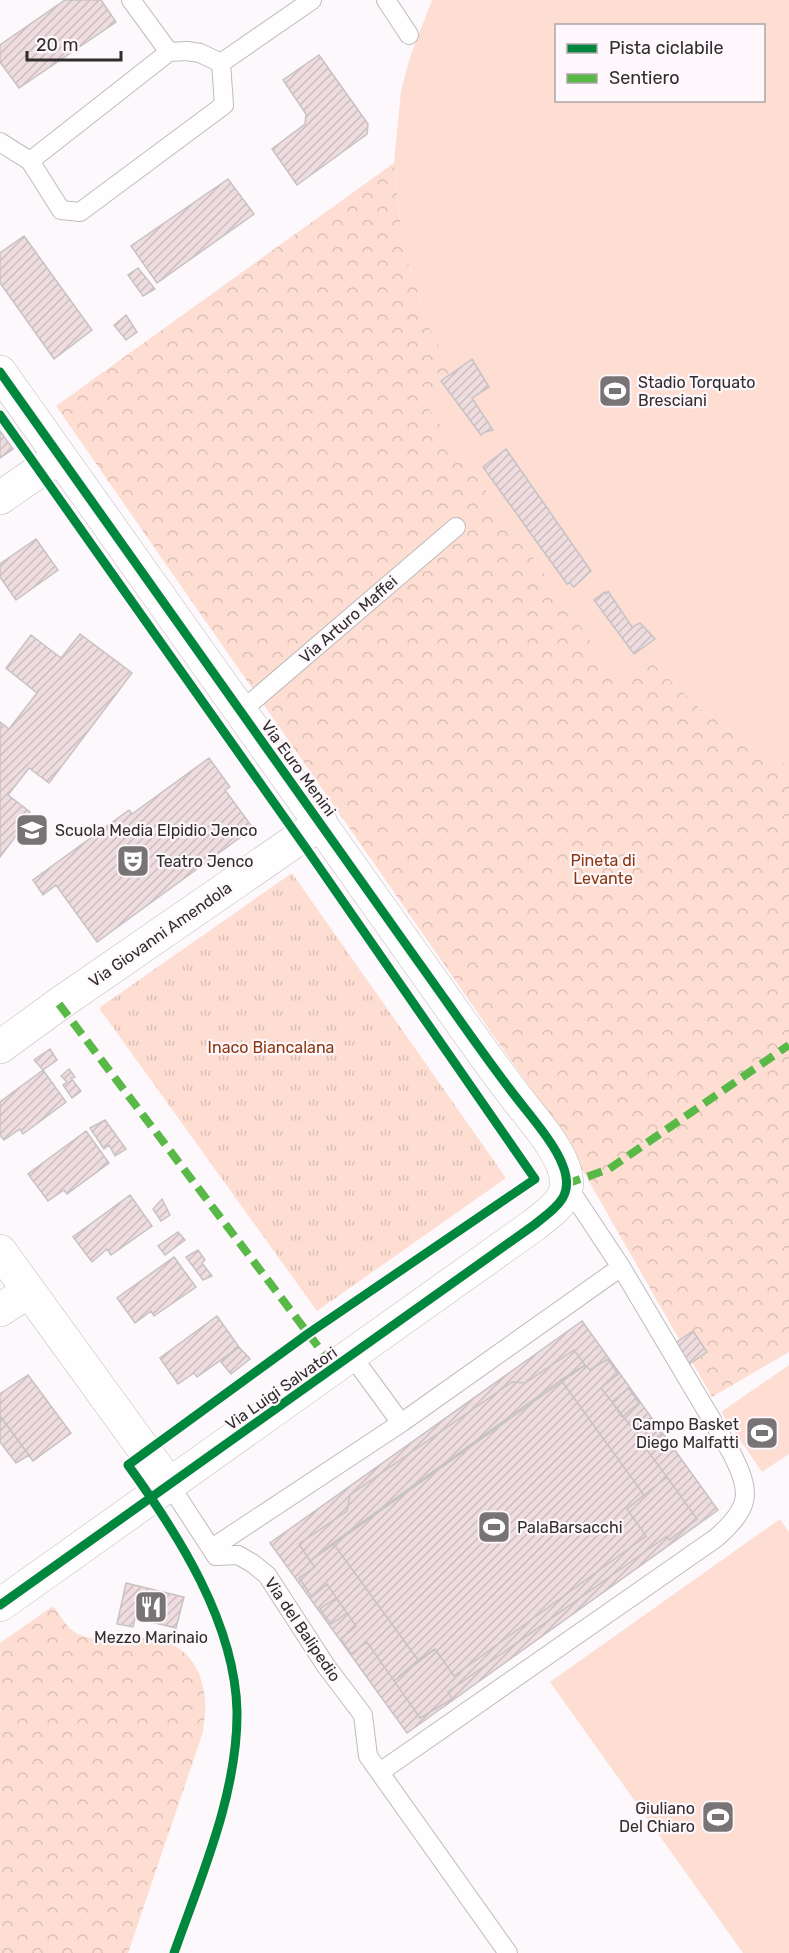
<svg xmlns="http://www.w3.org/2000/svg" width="789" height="1953" font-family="Rubik,sans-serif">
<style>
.grass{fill:#feded3;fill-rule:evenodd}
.forest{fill:url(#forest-crowns)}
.park{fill:url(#park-tufts)}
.building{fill:url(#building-hatch);stroke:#c7c3c4;stroke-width:1.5}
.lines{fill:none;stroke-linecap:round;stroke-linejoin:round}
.lane-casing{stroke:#bebbbd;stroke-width:20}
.street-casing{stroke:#bebbbd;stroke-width:34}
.lane{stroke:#fffefe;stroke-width:18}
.street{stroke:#fffefe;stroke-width:33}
.quiet{stroke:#58b947;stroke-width:8;stroke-dasharray:15 8;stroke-linecap:butt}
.cycleway-casing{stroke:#fef7fb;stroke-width:13}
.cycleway{stroke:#00873e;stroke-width:9}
.labels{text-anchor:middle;stroke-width:4.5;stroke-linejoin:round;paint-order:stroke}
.poi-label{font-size:16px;fill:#302d2f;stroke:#fef7fb;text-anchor:start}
.street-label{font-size:16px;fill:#302d2f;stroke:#fef7fb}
.park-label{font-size:16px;fill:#89370e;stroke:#fef7fb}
</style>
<defs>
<pattern id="forest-crowns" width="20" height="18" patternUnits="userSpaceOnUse" patternTransform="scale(1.5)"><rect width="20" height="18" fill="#feded3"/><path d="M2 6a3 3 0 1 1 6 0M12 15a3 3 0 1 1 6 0" fill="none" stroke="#dabfb5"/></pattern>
<pattern id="park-tufts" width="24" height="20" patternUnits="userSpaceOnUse" patternTransform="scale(1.5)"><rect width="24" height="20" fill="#feded3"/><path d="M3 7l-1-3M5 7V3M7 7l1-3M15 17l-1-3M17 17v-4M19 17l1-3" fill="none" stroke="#dabfb5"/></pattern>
<pattern id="building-hatch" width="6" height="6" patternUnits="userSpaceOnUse" patternTransform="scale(1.5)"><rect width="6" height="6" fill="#eedcdf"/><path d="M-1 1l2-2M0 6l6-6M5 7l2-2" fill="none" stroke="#ccbdc0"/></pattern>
</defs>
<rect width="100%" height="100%" fill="#fdf8fb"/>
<path class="grass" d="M 432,0 L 789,0 L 789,767 L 751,747 L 697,706 L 648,659 L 618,680 L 425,403 L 457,380 L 430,329 L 403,247 L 394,163 L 401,91 L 410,57 ZM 556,26 L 764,26 L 764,100 L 556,100 Z
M 789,1365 L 789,1454 L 762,1472 L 721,1412 Z
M 780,1519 L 789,1532 L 789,1953 L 743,1953 L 550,1682 Z"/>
<path class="forest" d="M 394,163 L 403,247 L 430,329 L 457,380 L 425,403 L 618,680 L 648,659 L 697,706 L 751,747 L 789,767 L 789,1352 L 712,1397 L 562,1134 L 56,406 Z
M 53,1606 C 59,1613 65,1625 73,1631 C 91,1643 116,1639 136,1638 C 177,1636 202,1659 205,1700 C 206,1710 204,1722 203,1732 L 128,1953 L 0,1953 L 0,1643 Z"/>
<path class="park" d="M 292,873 L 506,1178 L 317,1311 L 99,1008 Z"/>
<path class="building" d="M 65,0 L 101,0 L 116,22 L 19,88 L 0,62 L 0,45 Z
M 319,55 L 368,124 L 367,134 L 297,185 L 272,149 L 305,124 L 306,114 L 283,80 Z
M 228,179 L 254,214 L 157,283 L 131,246 Z
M 24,236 L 92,330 L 54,359 L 0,283 L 0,253 Z
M 138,268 L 155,289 L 143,296 L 128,275 Z
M 126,315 L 137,332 L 126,340 L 114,325 Z
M 472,359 L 489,387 L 472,398 L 493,430 L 485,432 L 481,435 L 441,381 Z
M 0,431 L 13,449 L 0,458 Z
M 506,449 L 591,571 L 574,587 L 570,583 L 567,584 L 483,467 Z
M 36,539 L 58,570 L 16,600 L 0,577 L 0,564 Z
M 608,591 L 632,627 L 640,623 L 655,639 L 634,654 L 594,600 L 605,592 L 606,594 Z
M 80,634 L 132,673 L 49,783 L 29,768 L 8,795 L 30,812 L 19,826 L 22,828 L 0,857 L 0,722 L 9,729 L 37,693 L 6,668 L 31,635 L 61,658 Z
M 209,758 L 230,787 L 225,790 L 253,828 L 97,942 L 56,885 L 43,895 L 33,880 L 129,810 L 132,814 Z
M 50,1049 L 57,1060 L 43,1070 L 34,1060 Z
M 69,1069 L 75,1077 L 71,1078 L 81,1091 L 72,1098 L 63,1085 L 67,1082 L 61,1076 Z
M 43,1070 L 66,1102 L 23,1134 L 20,1129 L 4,1140 L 0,1135 L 0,1102 Z
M 105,1120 L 126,1149 L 115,1156 L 109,1145 L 104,1149 L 90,1128 Z
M 86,1131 L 109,1163 L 67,1194 L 64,1190 L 48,1201 L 28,1174 Z
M 130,1195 L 152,1226 L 111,1255 L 107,1249 L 92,1262 L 73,1237 Z
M 162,1199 L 170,1215 L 161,1221 L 153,1209 Z
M 178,1232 L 185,1240 L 165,1255 L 158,1246 Z
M 198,1250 L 205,1260 L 202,1263 L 212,1276 L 203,1280 L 186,1257 Z
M 174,1257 L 196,1287 L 154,1316 L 151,1311 L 135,1323 L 117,1298 Z
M 217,1316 L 239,1347 L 197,1377 L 194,1373 L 178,1384 L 160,1358 Z
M 582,1321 L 718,1510 L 407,1733 L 270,1543 Z
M 693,1331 L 707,1352 L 682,1369 L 668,1348 Z
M 239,1347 L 250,1359 L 231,1374 L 221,1362 Z
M 574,1350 L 585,1365 L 310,1561 L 299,1544 L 347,1511 L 350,1495 L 512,1382 L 525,1383 Z
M 608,1359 L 618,1374 L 601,1388 L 633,1429 L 650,1418 L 661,1434 L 644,1446 L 667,1477 L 644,1495 L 561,1380 L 585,1365 L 590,1370 Z
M 28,1375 L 71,1433 L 33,1461 L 0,1416 L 0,1394 Z
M 561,1380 L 644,1495 L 627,1509 L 646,1536 L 454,1676 L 435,1649 L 418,1660 L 333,1543 Z
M 629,1388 L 639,1403 L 622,1417 L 612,1402 Z
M 0,1416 L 29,1455 L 16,1463 L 0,1442 Z
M 667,1477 L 697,1519 L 669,1540 L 667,1536 L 448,1692 L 452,1699 L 420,1718 L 394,1681 L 435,1649 L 454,1676 L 646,1536 L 627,1509 Z
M 333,1543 L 418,1660 L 394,1681 L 367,1642 L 351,1654 L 341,1639 L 356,1626 L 327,1584 L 312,1597 L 299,1578 L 315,1567 L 310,1561 Z
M 126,1583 L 184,1597 L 176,1628 L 135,1618 L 133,1627 L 117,1624 Z
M 336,1598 L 347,1613 L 331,1624 L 320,1609 Z"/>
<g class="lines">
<g class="lane-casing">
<path id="lane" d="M 131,0 L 169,52
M 386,0 L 409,35
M 187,51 L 200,53 L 221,63 L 224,105 L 80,212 L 61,210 L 30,161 L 169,52 Z
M 221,63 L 312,0
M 0,142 L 30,161
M 240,712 L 456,527
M 352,1356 L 401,1423
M 169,1484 L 216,1556 L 238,1555 L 252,1563 L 267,1575 L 326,1666 L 363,1715 L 368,1756 L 508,1953
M 212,1548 L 401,1423 L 621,1267
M 380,1772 L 716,1538 C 751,1507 752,1493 731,1452 L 621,1267 L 566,1184"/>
</g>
<g class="street-casing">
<path id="street" d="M 0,372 C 138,569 279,763 417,960 C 448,1003 477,1046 509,1088 C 525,1110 554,1141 563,1166 C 575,1197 555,1208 534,1225 L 0,1605
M 0,498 L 59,457
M 0,1047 L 59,1004 L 321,823
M 0,1251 L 169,1484
M 0,1310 L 29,1291"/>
</g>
<use href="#lane" class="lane"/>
<use href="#street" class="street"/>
<path class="quiet" d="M 59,1004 L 335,1369
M 566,1184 L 609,1169 L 789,1045"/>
<g class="cycleway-casing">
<path id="cycleway" d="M 0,372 C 138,569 279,763 417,960 C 448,1003 477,1046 509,1088 C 525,1110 554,1141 563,1166 C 575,1197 555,1208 534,1225 L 0,1605
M 0,415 L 308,851 L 535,1179 L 309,1333 L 128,1465 C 178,1534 235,1623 237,1711 C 238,1793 201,1877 174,1953"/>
</g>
<use href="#cycleway" class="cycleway"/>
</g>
<defs>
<g id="stadium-square" transform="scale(1.725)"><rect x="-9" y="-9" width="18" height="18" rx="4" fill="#787476" stroke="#fef7fb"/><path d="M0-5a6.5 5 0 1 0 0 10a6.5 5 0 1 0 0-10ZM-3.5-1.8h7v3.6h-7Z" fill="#fff"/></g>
<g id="school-square" transform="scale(1.725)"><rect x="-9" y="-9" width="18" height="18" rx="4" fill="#787476" stroke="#fef7fb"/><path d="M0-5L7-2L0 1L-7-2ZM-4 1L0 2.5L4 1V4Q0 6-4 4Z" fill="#fff"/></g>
<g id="theatre-square" transform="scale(1.725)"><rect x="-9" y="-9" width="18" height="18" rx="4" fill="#787476" stroke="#fef7fb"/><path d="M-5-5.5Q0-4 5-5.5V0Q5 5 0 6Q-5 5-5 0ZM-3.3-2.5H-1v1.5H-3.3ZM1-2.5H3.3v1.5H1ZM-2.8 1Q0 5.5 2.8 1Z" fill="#fff"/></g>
<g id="restaurant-square" transform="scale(1.725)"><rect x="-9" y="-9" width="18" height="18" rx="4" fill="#787476" stroke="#fef7fb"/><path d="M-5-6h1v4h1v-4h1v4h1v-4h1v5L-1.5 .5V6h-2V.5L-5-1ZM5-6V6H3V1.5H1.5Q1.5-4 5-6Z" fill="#fff"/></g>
</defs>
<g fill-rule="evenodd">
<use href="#stadium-square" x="615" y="391"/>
<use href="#school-square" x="32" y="830"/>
<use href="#theatre-square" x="133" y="861"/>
<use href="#stadium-square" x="762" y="1433"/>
<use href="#stadium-square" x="494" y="1527"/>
<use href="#restaurant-square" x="151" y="1607"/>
<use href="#stadium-square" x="718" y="1817"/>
</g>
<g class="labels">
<g class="poi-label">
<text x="638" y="388">Stadio Torquato<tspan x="638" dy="18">Bresciani</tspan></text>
<text x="55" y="836">Scuola Media Elpidio Jenco</text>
<text x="156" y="867">Teatro Jenco</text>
<text x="739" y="1430" text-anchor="end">Campo Basket<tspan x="739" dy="18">Diego Malfatti</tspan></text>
<text x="517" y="1533">PalaBarsacchi</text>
<text x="151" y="1643" text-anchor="middle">Mezzo Marinaio</text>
<text x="695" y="1814" text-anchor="end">Giuliano<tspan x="695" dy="18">Del Chiaro</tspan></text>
</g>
<g class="street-label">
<text transform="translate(348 619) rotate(-41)" y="6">Via Arturo Maffei</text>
<text transform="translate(299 768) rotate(54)" y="6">Via Euro Menini</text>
<text transform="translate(160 934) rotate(-35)" y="6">Via Giovanni Amendola</text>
<text transform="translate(281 1388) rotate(-35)" y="6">Via Luigi Salvatori</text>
<text transform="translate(303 1629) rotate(56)" y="6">Via del Balipedio</text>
</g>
<g class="park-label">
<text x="603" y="866">Pineta di<tspan x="603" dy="18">Levante</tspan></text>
<text x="271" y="1053">Inaco Biancalana</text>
</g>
</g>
<rect x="555" y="24" width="210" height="78" fill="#fef7fb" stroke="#aca6a9" stroke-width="1.5"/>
<rect x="567" y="44" width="30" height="9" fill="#00873e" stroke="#aca6a9" stroke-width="1.5"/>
<text x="609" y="54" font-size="18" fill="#302d2f">Pista ciclabile</text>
<rect x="567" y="74" width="30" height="9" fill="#58b947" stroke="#aca6a9" stroke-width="1.5"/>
<text x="609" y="84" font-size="18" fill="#302d2f">Sentiero</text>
<path d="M27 51v9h94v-9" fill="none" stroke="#302d2f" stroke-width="3"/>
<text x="36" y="51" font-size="18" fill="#302d2f" stroke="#fef7fb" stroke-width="4.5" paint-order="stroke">20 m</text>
</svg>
